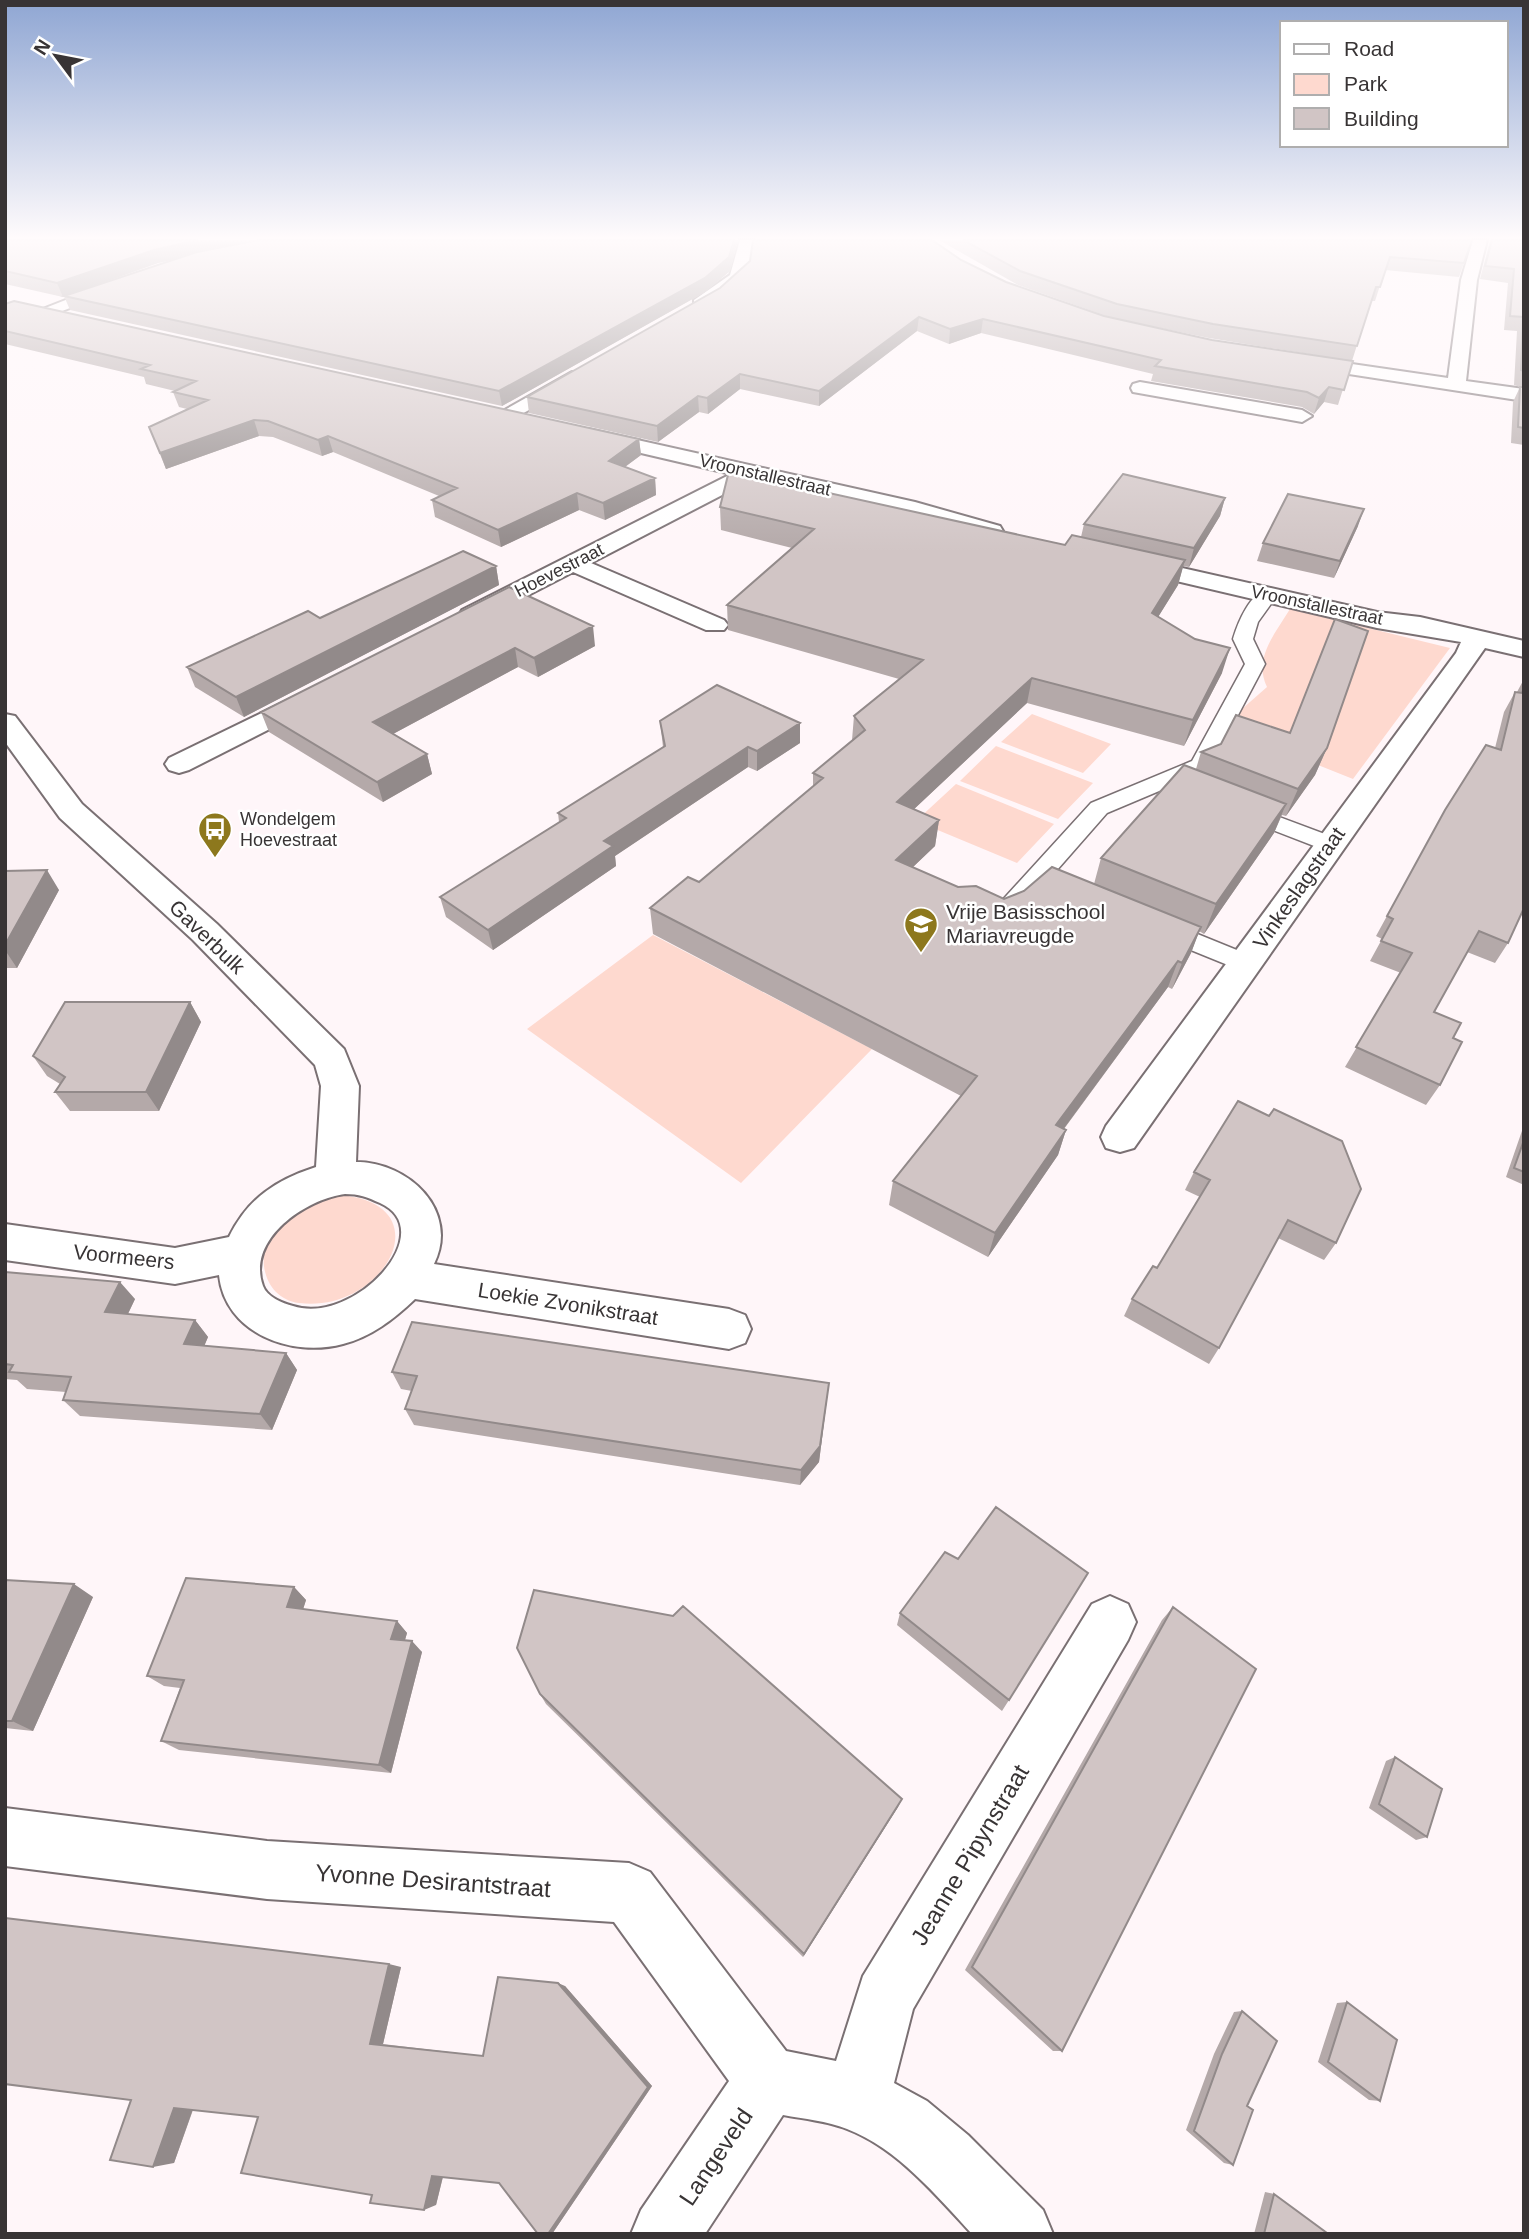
<svg xmlns="http://www.w3.org/2000/svg" width="1529" height="2239" font-family="Helvetica,sans-serif">
<style>
.green{fill:#fed9cf}
.lines{fill:none;stroke-linecap:round;stroke-linejoin:round}
.lane-casing{stroke:#7a7073;stroke-width:3}
.street-casing{stroke:#7a7073;stroke-width:4}
.lane{fill:#fff;fill-rule:evenodd}
.street{fill:#fff;fill-rule:evenodd}
.wall{fill:#b4a9a9;fill-rule:evenodd}
.shaded-wall{fill:#928a8a}
.building{fill:#d1c5c5;stroke:#928a8a;stroke-width:2}
.labels{text-anchor:middle;stroke-width:5;stroke-linejoin:round;paint-order:stroke}
.far-street-label{font-size:18px;fill:#383435;stroke:#fff}
.far-poi-label{font-size:18px;fill:#383435;stroke:#fff;text-anchor:start}
.street-label{font-size:21px;fill:#383435;stroke:#fff}
.poi-label{font-size:21px;fill:#383435;stroke:#fff;text-anchor:start}
.near-street-label{font-size:24px;fill:#383435;stroke:#fff}
</style>
<rect width="100%" height="100%" fill="#fff6f9"/>
<path class="green" d="M 1290,609 L 1450,648 L 1353,779 L 1293,755 L 1232,725 L 1242,709 L 1267,687 C 1253,658 1275,634 1290,609 Z
M 1032,714 L 1111,744 L 1083,773 L 1001,742 Z
M 996,746 L 1093,783 L 1058,819 L 960,781 Z
M 956,784 L 1054,824 L 1017,863 L 916,821 Z
M 653,935 L 872,1049 L 741,1183 L 527,1029 Z
M 340,1195 C 445,1204 383,1314 299,1303 C 261,1298 253,1249 278,1224 C 294,1208 319,1199 340,1195 Z"/>
<g class="lines">
<g class="lane-casing">
<path id="lane" d="M 1269,588 L 1278,594 L 1258,622 L 1253,639 L 1265,664 L 1209,770 L 1107,813 L 1015,918 L 1006,920 L 997,918 L 993,912 L 997,906 L 1091,803 L 1192,761 L 1245,664 L 1233,639 C 1238,622 1250,593 1269,588 Z
M 1242,803 L 1338,839 L 1342,844 L 1338,849 L 1322,849 L 1234,815 L 1230,810 L 1234,805 Z
M 1158,918 L 1254,957 L 1258,963 L 1254,969 L 1245,972 L 1149,933 L 1145,927 L 1149,921 Z"/>
</g>
<g class="street-casing">
<path id="street" d="M 740,240 L 754,240 C 751,249 753,258 750,267 C 744,285 714,312 694,308 L 694,300 L 730,275 Z
M 1473,240 L 1487,240 L 1477,280 L 1466,381 L 1524,389 L 1524,401 L 1297,366 L 1288,361 L 1297,356 L 1448,378 L 1461,280 Z
M 114,281 L 120,283 L 120,289 L 49,316 L 37,316 L 35,312 Z
M 572,372 L 581,378 L 579,382 L 511,420 L 504,422 L 494,416 Z
M 1140,382 L 1302,410 L 1312,416 L 1302,422 L 1133,392 L 1131,388 L 1133,384 Z
M 588,429 L 915,502 L 1000,526 L 1003,531 L 992,538 L 910,514 L 753,479 L 591,563 L 724,620 L 728,625 L 724,630 L 706,630 L 573,572 L 480,620 L 462,620 L 459,615 L 462,610 L 731,474 L 581,439 L 578,435 Z
M 1129,556 L 1377,612 L 1420,617 L 1524,641 L 1524,657 L 1485,648 L 1134,1148 L 1120,1152 L 1106,1148 L 1101,1137 L 1106,1126 L 1456,653 L 1461,642 L 1377,628 L 1121,568 L 1117,563 L 1121,558 Z
M 311,689 L 321,691 L 325,697 L 321,703 L 189,770 L 179,773 L 169,770 L 165,764 L 169,758 Z
M 5,714 L 15,716 L 82,804 L 217,924 L 344,1049 L 359,1086 L 356,1162 C 409,1162 460,1211 434,1264 L 729,1309 L 745,1315 L 751,1329 L 745,1343 L 729,1349 L 415,1299 C 394,1319 371,1337 343,1344 C 291,1358 225,1333 219,1275 L 175,1284 L 5,1260 L 5,1224 L 175,1248 L 229,1237 C 248,1198 276,1180 316,1167 L 321,1086 L 315,1065 L 193,940 L 60,818 L 5,742 ZM 345,1194 C 359,1194 367,1197 380,1203 C 442,1231 354,1326 293,1306 C 282,1303 267,1297 263,1286 C 246,1239 306,1199 345,1194 Z
M 1110,1596 L 1128,1604 L 1136,1622 L 1128,1640 L 913,2009 L 894,2083 L 927,2101 L 968,2135 L 1043,2210 L 1053,2234 L 972,2234 C 937,2196 897,2148 847,2129 C 827,2121 804,2119 783,2115 L 705,2234 L 631,2234 L 641,2210 L 729,2081 L 614,1922 L 267,1899 L 5,1866 L 5,1808 L 267,1841 L 629,1863 L 650,1872 L 786,2051 L 836,2061 L 863,1976 L 1092,1604 Z"/>
</g>
<use href="#lane" class="lane"/>
<use href="#street" class="street"/>
</g>
<path class="wall" d="M 5,240 L 738,240 L 730,271 L 705,292 L 502,406 L 70,310 L 64,296 L 177,259 L 158,263 L 63,297 L 5,284 Z
M 939,240 L 1472,240 L 1459,277 L 1385,270 L 1375,301 L 1371,301 L 1338,405 L 1324,402 L 1314,414 L 1302,407 L 1151,381 L 1153,374 L 981,333 L 949,344 L 917,331 L 819,406 L 740,389 L 708,414 L 699,412 L 658,442 L 529,413 L 527,397 L 720,288 L 750,261 L 961,260 L 1006,282 L 1112,318 L 1018,285 ZM 1136,323 L 1209,338 L 1352,361 L 1212,340 Z
M 1489,240 L 1524,240 L 1524,445 L 1511,443 L 1513,402 L 1520,387 L 1514,385 L 1517,331 L 1504,330 L 1508,283 L 1480,279 L 1490,241 Z
M 5,304 L 639,439 L 641,455 L 625,467 L 655,478 L 656,495 L 605,520 L 579,510 L 501,547 L 435,517 L 432,500 L 439,496 L 333,452 L 322,456 L 273,437 L 259,436 L 166,469 L 149,427 L 187,409 L 179,407 L 173,392 L 175,391 L 146,384 L 144,377 L 5,344 Z
M 1225,498 L 1220,516 L 1189,567 L 1183,566 L 1178,585 L 1158,617 L 1222,673 L 1184,746 L 1027,703 L 914,809 L 939,820 L 935,846 L 913,867 L 958,887 L 1004,899 L 1094,884 L 1101,858 L 1196,769 L 1201,752 L 1327,748 L 1315,775 L 1286,816 L 1282,815 L 1274,833 L 1204,934 L 1199,931 L 1191,953 L 1172,989 L 1168,987 L 1064,1129 L 1066,1130 L 1058,1155 L 988,1257 L 889,1205 L 893,1181 L 961,1096 L 653,934 L 650,908 L 699,882 L 813,787 L 813,773 L 852,740 L 854,716 L 899,679 L 728,630 L 727,605 L 792,548 L 721,530 L 720,507 L 1065,545 L 1081,537 L 1084,524 Z
M 1358,526 L 1334,578 L 1257,561 L 1263,543 Z
M 496,566 L 499,585 L 244,717 L 195,687 L 187,667 L 320,618 Z
M 509,587 L 595,646 L 538,677 L 518,667 L 393,734 L 427,754 L 432,774 L 383,802 L 269,732 L 261,712 Z
M 1524,679 L 1524,908 L 1508,943 L 1495,963 L 1467,952 L 1434,1012 L 1453,1038 L 1440,1085 L 1426,1105 L 1345,1067 L 1401,973 L 1370,961 L 1382,939 L 1376,936 L 1445,810 L 1495,748 L 1504,712 L 1515,692 L 1517,692 Z
M 660,721 L 800,723 L 800,743 L 757,771 L 748,767 L 615,856 L 616,866 L 493,950 L 446,917 L 440,897 L 559,822 L 558,813 L 663,747 Z
M 5,871 L 59,890 L 17,968 L 5,968 Z
M 190,1002 L 201,1022 L 159,1111 L 70,1111 L 55,1092 L 60,1084 L 47,1076 L 33,1056 Z
M 1524,1125 L 1524,1185 L 1506,1177 Z
M 1194,1172 L 1336,1243 L 1324,1260 L 1278,1238 L 1219,1348 L 1209,1364 L 1124,1316 L 1132,1299 L 1157,1268 L 1200,1197 L 1185,1190 Z
M 5,1272 L 135,1299 L 128,1314 L 195,1320 L 208,1337 L 204,1346 L 286,1353 L 297,1370 L 272,1430 L 80,1416 L 63,1400 L 66,1392 L 27,1389 L 17,1380 L 5,1379 Z
M 392,1372 L 829,1383 L 819,1462 L 800,1485 L 414,1425 L 405,1409 L 412,1391 L 401,1389 Z
M 5,1580 L 93,1597 L 33,1731 L 5,1728 Z
M 294,1587 L 306,1600 L 303,1609 L 397,1621 L 407,1633 L 405,1640 L 422,1652 L 391,1773 L 179,1750 L 161,1741 L 180,1688 L 164,1686 L 147,1676 Z
M 1173,1607 L 1062,2051 L 1053,2051 L 965,1970 L 1162,1620 Z
M 900,1613 L 1009,1700 L 1002,1711 L 897,1625 Z
M 540,1694 L 898,1807 L 803,1957 L 546,1704 Z
M 1395,1757 L 1427,1837 L 1416,1840 L 1369,1808 L 1386,1761 Z
M 401,1967 L 383,2044 L 483,2056 L 565,1986 L 652,2086 L 552,2234 L 538,2234 L 499,2183 L 443,2177 L 436,2205 L 372,2195 L 258,2117 L 193,2110 L 174,2163 L 131,2100 Z
M 1347,2002 L 1380,2101 L 1369,2100 L 1318,2062 L 1337,2003 Z
M 1242,2011 L 1247,2106 L 1233,2165 L 1224,2163 L 1186,2130 L 1214,2054 L 1234,2012 Z
M 1265,2192 L 1274,2194 L 1327,2234 L 1254,2234 Z"/>
<path class="shaded-wall" d="M 198,240 L 257,240 L 158,263 L 63,297 L 57,283 L 154,250 Z
M 734,240 L 738,240 L 730,271 L 705,292 L 502,406 L 499,391 Z
M 919,317 L 917,331 L 819,406 L 819,391 Z
M 983,319 L 981,333 L 949,344 L 950,329 Z
M 740,374 L 740,389 L 708,414 L 707,398 Z
M 1329,387 L 1324,402 L 1314,414 L 1319,398 Z
M 698,396 L 699,412 L 658,442 L 657,426 Z
M 254,420 L 259,436 L 166,469 L 160,453 Z
M 328,436 L 333,452 L 322,456 L 318,440 Z
M 639,439 L 641,455 L 611,477 L 609,461 Z
M 655,478 L 656,495 L 605,520 L 603,503 Z
M 577,493 L 579,510 L 501,547 L 498,530 Z
M 1225,498 L 1220,516 L 1189,567 L 1194,548 Z
M 1364,509 L 1358,526 L 1334,578 L 1340,561 Z
M 1185,560 L 1178,585 L 1145,638 L 1152,613 Z
M 496,566 L 499,585 L 244,717 L 236,697 Z
M 593,626 L 595,646 L 538,677 L 534,658 Z
M 515,648 L 518,667 L 378,742 L 373,722 Z
M 1230,648 L 1222,673 L 1184,746 L 1193,720 Z
M 1032,678 L 1027,703 L 894,828 L 897,802 Z
M 800,723 L 800,743 L 757,771 L 757,751 Z
M 748,747 L 748,767 L 615,856 L 616,866 L 493,950 L 488,930 L 604,841 Z
M 1327,748 L 1315,775 L 1286,816 L 1298,789 Z
M 427,754 L 432,774 L 383,802 L 377,782 Z
M 1286,804 L 1274,833 L 1204,934 L 1216,904 Z
M 939,820 L 935,846 L 893,886 L 896,860 Z
M 47,870 L 59,890 L 17,968 L 5,950 L 5,945 Z
M 1201,927 L 1191,953 L 1172,989 L 1182,963 Z
M 1178,961 L 1168,987 L 1048,1150 L 1056,1125 Z
M 190,1002 L 201,1022 L 159,1111 L 146,1092 Z
M 1066,1130 L 1058,1155 L 988,1257 L 995,1233 Z
M 120,1282 L 135,1299 L 120,1330 L 105,1312 Z
M 195,1320 L 208,1337 L 198,1361 L 184,1344 Z
M 286,1353 L 297,1370 L 272,1430 L 260,1414 Z
M 829,1383 L 819,1462 L 800,1485 L 801,1470 Z
M 74,1584 L 93,1597 L 33,1731 L 12,1721 Z
M 294,1587 L 306,1600 L 300,1619 L 287,1607 Z
M 397,1621 L 407,1633 L 402,1650 L 391,1639 Z
M 412,1641 L 422,1652 L 391,1773 L 379,1765 Z
M 902,1799 L 898,1807 L 803,1957 L 804,1954 Z
M 389,1964 L 401,1967 L 383,2044 L 370,2044 Z
M 558,1983 L 565,1986 L 652,2086 L 552,2234 L 548,2234 Z
M 194,2106 L 174,2163 L 153,2167 L 174,2108 Z
M 444,2172 L 436,2205 L 424,2210 L 432,2176 Z"/>
<path class="building" d="M 5,240 L 198,240 L 154,250 L 57,283 L 5,271 Z
M 259,240 L 734,240 L 729,257 L 705,278 L 499,391 L 64,296 L 197,252 Z
M 753,240 L 932,240 L 961,260 L 1006,282 L 1104,316 L 1212,340 L 1353,361 L 1344,390 L 1329,387 L 1319,398 L 1307,392 L 1155,366 L 1161,360 L 983,319 L 950,329 L 919,317 L 819,391 L 740,374 L 707,398 L 698,396 L 657,426 L 527,397 L 720,288 L 750,261 Z
M 963,240 L 1472,240 L 1464,263 L 1390,257 L 1380,287 L 1376,287 L 1357,346 L 1213,324 L 1117,304 L 1020,271 Z
M 1492,240 L 1524,240 L 1524,371 L 1521,370 L 1523,317 L 1510,316 L 1514,269 L 1485,266 Z
M 14,301 L 639,439 L 609,461 L 655,478 L 603,503 L 577,493 L 498,530 L 432,500 L 457,488 L 328,436 L 318,440 L 268,421 L 254,420 L 160,453 L 149,427 L 208,400 L 173,392 L 196,381 L 141,369 L 150,365 L 5,331 L 5,304 Z
M 1520,387 L 1524,387 L 1524,428 L 1518,427 Z
M 729,471 L 1065,545 L 1072,535 L 1185,560 L 1152,613 L 1195,639 L 1230,648 L 1193,720 L 1032,678 L 897,802 L 939,820 L 896,860 L 958,887 L 976,886 L 1004,899 L 1024,891 L 1052,867 L 1201,927 L 1182,963 L 1178,961 L 1056,1125 L 1066,1130 L 995,1233 L 893,1181 L 977,1076 L 650,908 L 688,877 L 699,882 L 823,778 L 813,773 L 865,730 L 854,716 L 923,660 L 727,605 L 814,529 L 720,507 Z
M 1123,474 L 1225,498 L 1194,548 L 1084,524 Z
M 1288,494 L 1364,509 L 1340,561 L 1263,543 Z
M 463,551 L 496,566 L 236,697 L 187,667 L 308,611 L 320,618 Z
M 509,587 L 593,626 L 534,658 L 515,648 L 373,722 L 427,754 L 377,782 L 261,712 Z
M 1335,619 L 1368,631 L 1327,748 L 1298,789 L 1201,752 L 1221,744 L 1236,715 L 1290,733 Z
M 717,685 L 800,723 L 757,751 L 748,747 L 604,841 L 613,846 L 488,930 L 440,897 L 566,818 L 558,813 L 665,746 L 660,721 Z
M 1524,688 L 1524,908 L 1508,943 L 1479,931 L 1434,1012 L 1461,1023 L 1453,1038 L 1462,1042 L 1440,1085 L 1356,1047 L 1412,953 L 1381,941 L 1393,919 L 1387,916 L 1445,810 L 1486,745 L 1501,750 L 1515,692 L 1522,693 Z
M 1184,765 L 1286,804 L 1216,904 L 1101,858 Z
M 47,870 L 5,945 L 5,871 Z
M 65,1002 L 190,1002 L 146,1092 L 55,1092 L 65,1077 L 33,1056 Z
M 1238,1101 L 1269,1116 L 1274,1109 L 1342,1141 L 1361,1189 L 1336,1243 L 1288,1220 L 1219,1348 L 1132,1299 L 1153,1266 L 1157,1268 L 1210,1180 L 1194,1172 Z
M 1524,1140 L 1524,1172 L 1514,1168 Z
M 5,1272 L 120,1282 L 105,1312 L 195,1320 L 184,1344 L 286,1353 L 260,1414 L 63,1400 L 71,1377 L 9,1372 L 13,1365 L 5,1364 Z
M 412,1322 L 829,1383 L 820,1446 L 801,1470 L 405,1409 L 417,1376 L 392,1372 Z
M 996,1507 L 1088,1573 L 1009,1700 L 900,1613 L 945,1552 L 958,1559 Z
M 186,1578 L 294,1587 L 287,1607 L 397,1621 L 391,1639 L 412,1641 L 379,1765 L 161,1741 L 184,1680 L 147,1676 Z
M 5,1580 L 74,1584 L 12,1721 L 5,1721 Z
M 534,1590 L 673,1616 L 683,1606 L 902,1799 L 804,1954 L 540,1694 L 517,1648 Z
M 1173,1607 L 1256,1669 L 1062,2051 L 972,1967 Z
M 1395,1757 L 1442,1789 L 1427,1837 L 1379,1804 Z
M 5,1918 L 389,1964 L 370,2044 L 483,2056 L 498,1977 L 558,1983 L 648,2087 L 548,2234 L 538,2234 L 499,2183 L 432,2176 L 424,2210 L 370,2203 L 372,2195 L 241,2173 L 258,2117 L 174,2108 L 153,2167 L 110,2160 L 131,2100 L 5,2084 Z
M 1347,2002 L 1397,2040 L 1380,2101 L 1328,2062 Z
M 1242,2011 L 1277,2041 L 1247,2106 L 1253,2110 L 1233,2165 L 1194,2131 L 1222,2054 Z
M 1274,2194 L 1327,2233 L 1327,2234 L 1264,2234 Z"/>
<linearGradient id="sky" x2="0" y2="1"><stop stop-color="#8fa6d3"/><stop offset="0.43" stop-color="#fffbfc"/><stop offset="1" stop-color="#fffbfc" stop-opacity="0"/></linearGradient>
<rect width="1529" height="553" fill="url(#sky)"/>
<defs>
<g id="bus-pin" transform="scale(1.75)"><path d="M0 17L-7.5 6A9.5 9.5 0 1 1 7.5 6Z" fill="#8d781d" stroke="#fff"/><path d="M-5-6H5V4H4V6H2V4H-2V6H-4V4H-5ZM-3.5-4V0h7V-4ZM-3.5 1.2v1.5H-2V1.2ZM2 1.2v1.5H3.5V1.2Z" fill="#fff"/></g>
<g id="school-pin" transform="scale(1.75)"><path d="M0 17L-7.5 6A9.5 9.5 0 1 1 7.5 6Z" fill="#8d781d" stroke="#fff"/><path d="M0-5L7-2L0 1L-7-2ZM-4 1L0 2.5L4 1V4Q0 6-4 4Z" fill="#fff"/></g>
</defs>
<g fill-rule="evenodd">
<use href="#bus-pin" x="215" y="829"/>
<use href="#school-pin" x="921" y="924"/>
</g>
<g class="labels">
<g class="far-street-label">
<text transform="translate(765 475) rotate(13)" y="6">Vroonstallestraat</text>
<text transform="translate(559 570) rotate(-27)" y="6">Hoevestraat</text>
<text transform="translate(1317 605) rotate(12)" y="6">Vroonstallestraat</text>
</g>
<g class="far-poi-label">
<text x="240" y="825">Wondelgem<tspan x="240" dy="21">Hoevestraat</tspan></text>
</g>
<g class="street-label">
<text transform="translate(1299 888) rotate(-55)" y="7">Vinkeslagstraat</text>
<text transform="translate(207 937) rotate(44)" y="7">Gaverbulk</text>
<text transform="translate(124 1257) rotate(6)" y="7">Voormeers</text>
<text transform="translate(568 1304) rotate(9)" y="7">Loekie Zvonikstraat</text>
</g>
<g class="poi-label">
<text x="946" y="919">Vrije Basisschool<tspan x="946" dy="24">Mariavreugde</tspan></text>
</g>
<g class="near-street-label">
<text transform="translate(970 1855) rotate(-59)" y="8">Jeanne Pipynstraat</text>
<text transform="translate(433 1881) rotate(4)" y="8">Yvonne Desirantstraat</text>
<text transform="translate(716 2157) rotate(-56)" y="8">Langeveld</text>
</g>
</g>
<rect width="1529" height="2239" fill="none" stroke="#383435" stroke-width="14"/>
<rect x="1280" y="21" width="228" height="126" fill="#ffffff" stroke="#afaeae" stroke-width="2"/>
<rect x="1294" y="44" width="35" height="10" fill="#ffffff" stroke="#afaeae" stroke-width="2"/>
<text x="1344" y="56" font-size="21" fill="#383435">Road</text>
<rect x="1294" y="74" width="35" height="21" fill="#fed9cf" stroke="#afaeae" stroke-width="2"/>
<text x="1344" y="91" font-size="21" fill="#383435">Park</text>
<rect x="1294" y="108" width="35" height="21" fill="#d1c5c5" stroke="#afaeae" stroke-width="2"/>
<text x="1344" y="126" font-size="21" fill="#383435">Building</text>
<g transform="translate(56 56) rotate(302)" stroke="#ffffff" stroke-width="5" paint-order="stroke">
<path d="M0-5L12 26L0 18L-12 26Z" fill="#383435"/>
<text y="-10" font-size="19" font-weight="bold" text-anchor="middle" fill="#383435">N</text>
</g>
</svg>
